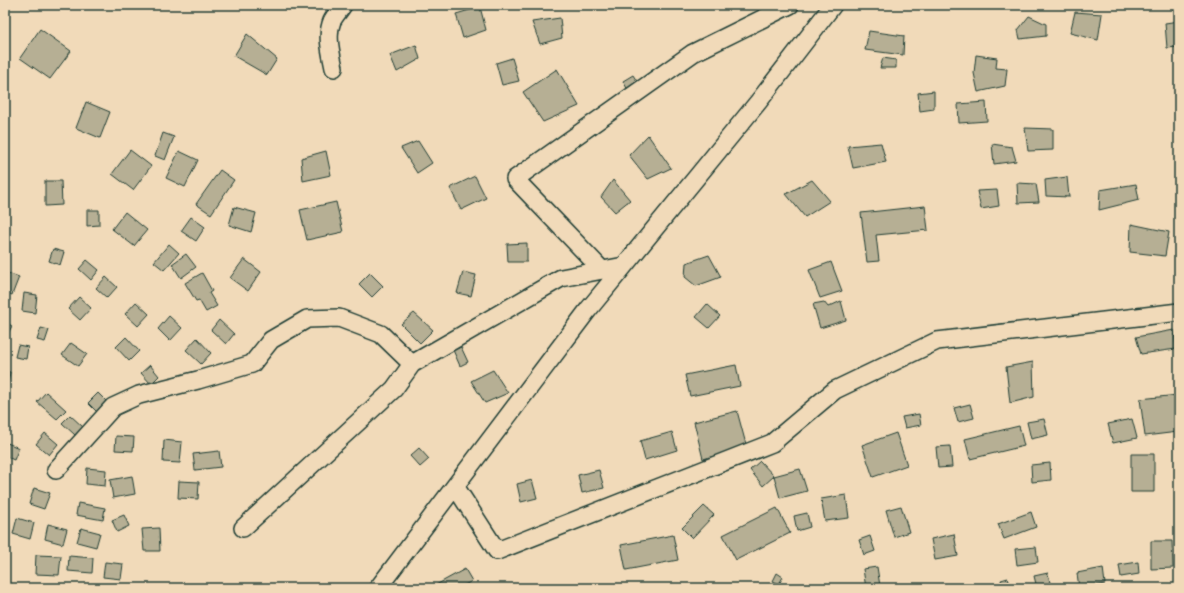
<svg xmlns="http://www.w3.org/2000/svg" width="1184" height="593" font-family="'Balsamiq Sans',sans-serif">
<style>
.building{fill:#b6af94;stroke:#1f3d34}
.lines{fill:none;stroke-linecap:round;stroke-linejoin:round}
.street-casing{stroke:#1f3d34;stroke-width:20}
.street{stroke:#f1dab9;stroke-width:17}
</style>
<rect width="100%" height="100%" fill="#f1dab9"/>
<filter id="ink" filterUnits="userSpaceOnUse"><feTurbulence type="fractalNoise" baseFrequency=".025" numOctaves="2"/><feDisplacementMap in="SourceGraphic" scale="8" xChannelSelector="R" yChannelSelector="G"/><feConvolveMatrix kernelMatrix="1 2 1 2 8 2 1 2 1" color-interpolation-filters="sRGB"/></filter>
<g filter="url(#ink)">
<path class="building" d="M 480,7 L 486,30 L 463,38 L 456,14 Z
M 1075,12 L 1102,14 L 1098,40 L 1070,33 Z
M 1029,16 L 1046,24 L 1046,36 L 1020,39 L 1018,30 Z
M 560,18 L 562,38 L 540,44 L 532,22 Z
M 1179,21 L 1179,47 L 1167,48 L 1165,23 Z
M 40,29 L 71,51 L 50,79 L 20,58 Z
M 869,31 L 904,36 L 903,55 L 865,50 Z
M 247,34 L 277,59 L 267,75 L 234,56 Z
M 416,45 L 420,59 L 397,72 L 390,55 Z
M 976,55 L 997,58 L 996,68 L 1007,69 L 1005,86 L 978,92 L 974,73 Z
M 512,58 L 519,81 L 502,85 L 496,63 Z
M 883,58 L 896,60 L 896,68 L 880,68 Z
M 557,69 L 579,106 L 543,122 L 523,92 Z
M 633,75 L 640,86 L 629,92 L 623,81 Z
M 934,91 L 934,109 L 920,111 L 918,93 Z
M 86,102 L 110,112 L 100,138 L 76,128 Z
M 986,102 L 987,121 L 959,123 L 958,104 Z
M 1025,128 L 1053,129 L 1053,150 L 1028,151 Z
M 163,133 L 174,137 L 165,160 L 155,156 Z
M 648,135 L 671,168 L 648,179 L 629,155 Z
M 418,141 L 432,163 L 417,173 L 401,148 Z
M 881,143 L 886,162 L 853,168 L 848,146 Z
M 992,144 L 1012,147 L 1016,161 L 994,164 Z
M 130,150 L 151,166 L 133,190 L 112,174 Z
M 179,151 L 198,160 L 185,187 L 166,178 Z
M 326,151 L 331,175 L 303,181 L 301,158 Z
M 220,170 L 234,180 L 211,214 L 196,204 Z
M 475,176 L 486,198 L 461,210 L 450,188 Z
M 1067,177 L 1069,197 L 1046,196 L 1045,180 Z
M 613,180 L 630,200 L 615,212 L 601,197 Z
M 812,180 L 830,201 L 805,217 L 786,194 Z
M 45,181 L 61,181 L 62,205 L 45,206 Z
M 1017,183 L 1036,184 L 1039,202 L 1018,203 Z
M 1136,184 L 1139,200 L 1099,210 L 1100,190 Z
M 997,190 L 999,206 L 981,209 L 977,191 Z
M 336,202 L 343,232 L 307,240 L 300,210 Z
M 925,206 L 928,230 L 876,235 L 879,261 L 867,262 L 861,213 Z
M 234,207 L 256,213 L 251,232 L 229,225 Z
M 87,210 L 99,210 L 99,225 L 87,226 Z
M 125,212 L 147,230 L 134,246 L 112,229 Z
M 191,217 L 205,227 L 196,241 L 181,231 Z
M 1131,224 L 1169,232 L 1165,256 L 1130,252 Z
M 527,243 L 527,262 L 508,262 L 507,244 Z
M 169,244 L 179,253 L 164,270 L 154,262 Z
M 53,249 L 64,252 L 60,265 L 49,261 Z
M 186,254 L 196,267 L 181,278 L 172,264 Z
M 709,255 L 721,277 L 696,286 L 685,277 L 686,263 Z
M 244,259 L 261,272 L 248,291 L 230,278 Z
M 87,260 L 99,270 L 91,280 L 79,269 Z
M 831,262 L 842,291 L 820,298 L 809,270 Z
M 5,272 L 19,277 L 12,295 L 5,292 Z
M 463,272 L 476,275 L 471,296 L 457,293 Z
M 202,273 L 212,291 L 209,293 L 217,306 L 206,312 L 199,300 L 196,301 L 185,283 Z
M 370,273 L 383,286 L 372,297 L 359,284 Z
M 106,277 L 117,287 L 107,298 L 96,288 Z
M 24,293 L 37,295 L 35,313 L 22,311 Z
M 79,297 L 91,308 L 80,320 L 68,309 Z
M 841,301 L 846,320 L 820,328 L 813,304 L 824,302 L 828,307 Z
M 136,302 L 149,314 L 138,326 L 125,314 Z
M 707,304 L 720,316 L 709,328 L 696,317 Z
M 414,313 L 433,330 L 420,343 L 401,324 Z
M 169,316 L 182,328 L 170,341 L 158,329 Z
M 219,320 L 234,334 L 226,344 L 211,330 Z
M 5,322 L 12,326 L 5,339 Z
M 41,328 L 49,330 L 45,342 L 37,340 Z
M 1174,330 L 1176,349 L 1141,354 L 1136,337 Z
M 126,337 L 139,351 L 129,361 L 116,347 Z
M 197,338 L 211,353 L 201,364 L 186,350 Z
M 71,343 L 87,354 L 78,366 L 62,355 Z
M 18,345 L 28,347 L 26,359 L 15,357 Z
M 461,347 L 468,362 L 460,366 L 453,350 Z
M 1033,362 L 1034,397 L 1010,403 L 1006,367 Z
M 150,365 L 159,376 L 151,384 L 141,373 Z
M 736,365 L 740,386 L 690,396 L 685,375 Z
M 493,370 L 508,393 L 485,403 L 471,381 Z
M 5,371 L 10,372 L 7,390 L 5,390 Z
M 46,392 L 66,410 L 57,419 L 37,402 Z
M 98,393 L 108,403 L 98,413 L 88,403 Z
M 1178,395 L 1178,432 L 1145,436 L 1140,399 Z
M 970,404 L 974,418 L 958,422 L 954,408 Z
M 737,411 L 747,448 L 703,459 L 694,422 Z
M 919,414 L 921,425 L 905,428 L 902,417 Z
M 70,415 L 83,427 L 75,435 L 62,423 Z
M 1044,419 L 1048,435 L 1031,439 L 1027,422 Z
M 1132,419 L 1137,438 L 1113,443 L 1108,424 Z
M 1019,426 L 1024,446 L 970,459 L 965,439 Z
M 672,432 L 677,450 L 645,460 L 640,441 Z
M 45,433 L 58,444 L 49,455 L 36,444 Z
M 896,433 L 907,465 L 873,477 L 862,445 Z
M 116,436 L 134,437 L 133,451 L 115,450 Z
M 164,440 L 182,442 L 180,463 L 163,462 Z
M 5,442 L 19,448 L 14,460 L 5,456 Z
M 950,446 L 952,467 L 938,468 L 936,447 Z
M 419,448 L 429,459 L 420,467 L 410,456 Z
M 219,451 L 221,467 L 195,470 L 193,454 Z
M 1131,454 L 1154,454 L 1154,492 L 1131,492 Z
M 760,461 L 774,476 L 763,486 L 750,470 Z
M 1050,463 L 1051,480 L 1032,482 L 1031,465 Z
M 87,468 L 106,470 L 105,486 L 86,484 Z
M 800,469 L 807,491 L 780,498 L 774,476 Z
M 599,470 L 604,488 L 582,493 L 578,475 Z
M 132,476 L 135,494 L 113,498 L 110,480 Z
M 532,480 L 537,498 L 521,502 L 517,484 Z
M 179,481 L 199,482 L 198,499 L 178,498 Z
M 34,488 L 50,493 L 44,509 L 29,504 Z
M 846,495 L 849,518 L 825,521 L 821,499 Z
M 78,503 L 105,508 L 103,520 L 76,515 Z
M 704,506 L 714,515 L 692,538 L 682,528 Z
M 901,506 L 909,532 L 894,537 L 886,510 Z
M 777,508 L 790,533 L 736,560 L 723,535 Z
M 1031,512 L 1036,527 L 1004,539 L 998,524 Z
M 807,513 L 810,527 L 797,531 L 794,516 Z
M 124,515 L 129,526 L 117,532 L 112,520 Z
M 17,518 L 34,523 L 30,539 L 13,534 Z
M 48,524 L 67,529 L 63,544 L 45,539 Z
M 81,528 L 100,533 L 96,547 L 77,542 Z
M 159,528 L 160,551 L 144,551 L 142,529 Z
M 954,534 L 958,556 L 935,560 L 931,539 Z
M 673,535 L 678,560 L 626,570 L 621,545 Z
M 870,536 L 875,551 L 864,555 L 859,540 Z
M 1151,541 L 1172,541 L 1173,568 L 1151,569 Z
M 1036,547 L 1038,562 L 1017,565 L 1015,549 Z
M 36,555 L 61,556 L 59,575 L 35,574 Z
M 69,556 L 93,558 L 92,573 L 68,571 Z
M 105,562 L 123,564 L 121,579 L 103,577 Z
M 1138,562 L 1139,574 L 1121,577 L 1119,565 Z
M 877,567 L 880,586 L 866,588 L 863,569 Z
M 1103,568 L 1105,584 L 1079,588 L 1077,573 Z
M 465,569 L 472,581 L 459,588 L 438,588 L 436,585 Z
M 777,573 L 783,577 L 779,584 L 773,581 Z
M 1048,573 L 1051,588 L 1037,588 L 1034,576 Z
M 1008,578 L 1011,588 L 1003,588 L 1001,580 Z"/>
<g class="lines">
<g class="street-casing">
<path id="street" d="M 334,68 C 331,53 326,35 332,21 C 335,15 340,10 343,5
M 602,270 L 515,179 L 693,53 L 790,5
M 56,470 L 113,407 L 139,395 L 198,380 L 252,364 L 271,340 L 307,319 L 339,318 L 381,334 L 412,364 L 561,278 L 624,266
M 455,486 L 497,551 L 772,443 L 835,390 L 937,341 L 1179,312
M 243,528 L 394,389 L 412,364
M 378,588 L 588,310 L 759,101 L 833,5"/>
</g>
<use href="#street" class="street"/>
</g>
</g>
<rect width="1184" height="593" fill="none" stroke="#f1dab9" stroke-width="20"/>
<rect x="10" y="10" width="1164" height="573" fill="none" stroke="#1f3d34" stroke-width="1.5" filter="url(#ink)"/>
</svg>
